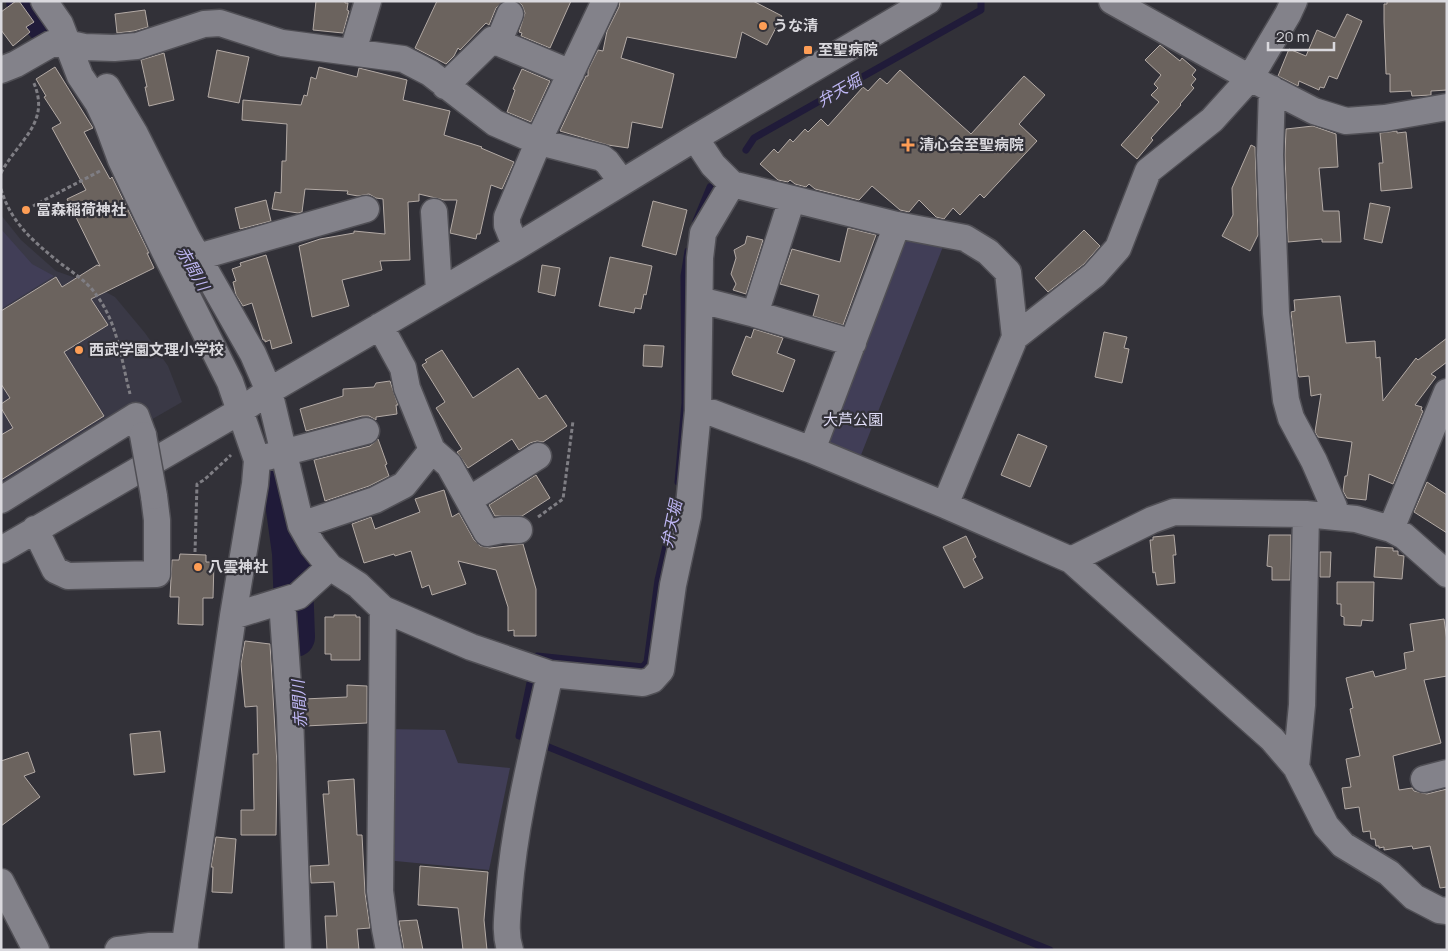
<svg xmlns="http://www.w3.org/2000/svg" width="1448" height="951" font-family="Manrope,'Noto Sans JP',sans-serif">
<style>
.built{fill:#3a3946}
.green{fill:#413e57}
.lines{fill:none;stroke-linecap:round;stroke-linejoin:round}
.stream{stroke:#201b39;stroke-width:7}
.river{stroke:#201b39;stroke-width:40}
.building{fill:#6b635e;stroke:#b3aaa5}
.minor-casing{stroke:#504f55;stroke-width:29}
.path{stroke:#7f7e84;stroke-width:3;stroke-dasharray:4 2.5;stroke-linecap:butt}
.minor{stroke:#83828a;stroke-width:26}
.minor-bridge-casing{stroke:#504f55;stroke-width:29;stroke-linecap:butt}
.minor-bridge{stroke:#83828a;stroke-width:26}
.poi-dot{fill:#fd9d55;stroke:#323138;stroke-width:2}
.labels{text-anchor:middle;stroke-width:4.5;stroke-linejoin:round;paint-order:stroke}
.poi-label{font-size:15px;font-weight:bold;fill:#dad9de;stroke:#323138;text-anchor:start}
.park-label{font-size:15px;fill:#e0ddf7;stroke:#323138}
.water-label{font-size:16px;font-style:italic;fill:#beb6f3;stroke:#323138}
</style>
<rect width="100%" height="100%" fill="#323138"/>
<path class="built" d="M 1,215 L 21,240 L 56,271 L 87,282 L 115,297 L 145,333 L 168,366 L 182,402 L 149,421 L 142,403 L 128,409 L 1,489 Z"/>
<path class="green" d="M 1,229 L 32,264 L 54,276 L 1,309 Z
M 919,236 L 944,244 L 861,455 L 831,444 L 826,433 L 901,244 Z
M 386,729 L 445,730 L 458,763 L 510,768 L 489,870 L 385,860 Z"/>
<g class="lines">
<path class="stream" d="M 746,150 L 754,138 L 981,10 L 981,1
M 696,221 L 710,187
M 678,482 L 685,403 L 684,276 L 688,251
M 526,737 L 519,736 L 531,678 L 537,656 L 643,667 L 647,662 L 658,580 L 676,503
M 546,746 L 1050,950"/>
<path class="river" d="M 26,1 L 47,25
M 280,466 L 292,553 L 295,637"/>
</g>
<path class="building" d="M 16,1 L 19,1 L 34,22 L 26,27 L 30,32 L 13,46 L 1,30 L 1,12 Z
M 316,1 L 345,1 L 345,3 L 348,3 L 347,10 L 349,11 L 343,33 L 313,30 Z
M 437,1 L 503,1 L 496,8 L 489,25 L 486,23 L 460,50 L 458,48 L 454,56 L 446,64 L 415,48 Z
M 517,1 L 571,1 L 550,48 L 521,36 L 522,33 L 519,32 L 525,13 L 522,5 Z
M 620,1 L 753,1 L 782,16 L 767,45 L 742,32 L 736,58 L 627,37 L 621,58 L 674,74 L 662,128 L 632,122 L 628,148 L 608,145 L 560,131 L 586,76 L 588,76 L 588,70 L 598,50 L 603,51 L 607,31 L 619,7 Z
M 1387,1 L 1447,1 L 1447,90 L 1431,91 L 1431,95 L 1412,96 L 1411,91 L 1390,92 L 1390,74 L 1386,74 L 1384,22 L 1384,4 L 1387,4 Z
M 145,10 L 148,27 L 134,31 L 117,33 L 115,14 Z
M 1347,14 L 1362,21 L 1337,79 L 1329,76 L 1324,88 L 1320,87 L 1319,90 L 1299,81 L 1298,86 L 1278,76 L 1289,49 L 1306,56 L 1317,30 L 1335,38 Z
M 1160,45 L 1180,61 L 1182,58 L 1196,70 L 1192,75 L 1196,79 L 1191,85 L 1194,88 L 1180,104 L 1181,105 L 1151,138 L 1153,140 L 1137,159 L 1121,145 L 1159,102 L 1151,95 L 1158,88 L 1154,84 L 1161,75 L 1145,60 Z
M 217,50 L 249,57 L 239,103 L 208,97 Z
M 164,53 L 174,100 L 149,106 L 145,87 L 147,87 L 141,60 Z
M 55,67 L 93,128 L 84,132 L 110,179 L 112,177 L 149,253 L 147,253 L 154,268 L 91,299 L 108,325 L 64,352 L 104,416 L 1,480 L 1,435 L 13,428 L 1,408 L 1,404 L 10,398 L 1,384 L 1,311 L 56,277 L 62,287 L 97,265 L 100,266 L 67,199 L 86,190 L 52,128 L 61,123 L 44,97 L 46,96 L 36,79 Z
M 319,67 L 357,77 L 359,68 L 407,80 L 403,100 L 450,111 L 444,135 L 482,147 L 481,148 L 514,162 L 502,189 L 491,185 L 480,234 L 477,234 L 476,239 L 450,233 L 457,200 L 444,200 L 419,194 L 419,201 L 408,202 L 410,260 L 380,261 L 382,270 L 342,280 L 349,306 L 312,317 L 299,246 L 320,239 L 354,233 L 354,231 L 385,234 L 383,199 L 376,198 L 369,194 L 358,196 L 347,194 L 348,191 L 305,189 L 302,212 L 298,213 L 272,209 L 275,192 L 281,193 L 282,161 L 286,161 L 287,124 L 242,120 L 243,100 L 301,105 L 304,95 L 307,96 L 311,77 L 316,79 Z
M 522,69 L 550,81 L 531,122 L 507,112 L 515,90 L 513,89 Z
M 900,70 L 971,134 L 1024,76 L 1045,95 L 1019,124 L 1037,141 L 984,198 L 980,194 L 960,215 L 953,208 L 944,219 L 936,217 L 919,200 L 909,212 L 900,210 L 872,186 L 859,200 L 815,189 L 809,184 L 806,187 L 795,184 L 790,180 L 788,182 L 778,180 L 760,164 L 774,149 L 778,153 L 790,139 L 793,142 L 805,129 L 808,132 L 821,119 L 828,126 L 863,87 L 868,91 L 880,78 L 887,84 Z
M 1313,126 L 1336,134 L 1338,167 L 1319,168 L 1323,211 L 1339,211 L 1341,242 L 1322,242 L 1322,239 L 1288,242 L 1285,155 L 1286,129 Z
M 1397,131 L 1397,133 L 1406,132 L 1412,188 L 1381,191 L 1379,163 L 1383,163 L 1380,133 Z
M 1251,145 L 1255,147 L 1258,235 L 1250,251 L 1222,236 L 1233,215 L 1232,188 Z
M 266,200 L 271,221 L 240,229 L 235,208 Z
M 653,201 L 687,210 L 676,255 L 642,246 Z
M 1370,203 L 1390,207 L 1382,243 L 1364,239 Z
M 848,228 L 876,235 L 843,325 L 813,316 L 819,295 L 780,284 L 792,249 L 840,262 Z
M 1084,230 L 1100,246 L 1084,264 L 1048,292 L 1035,278 Z
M 747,236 L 763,240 L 746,294 L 733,290 L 736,284 L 731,274 L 736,258 L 734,250 L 745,244 Z
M 266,255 L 292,343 L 272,349 L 270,340 L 265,342 L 265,340 L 263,340 L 252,303 L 243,306 L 236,295 L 233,282 L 236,281 L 232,269 L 241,266 L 240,263 Z
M 610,257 L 652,266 L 646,295 L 644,294 L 641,309 L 635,308 L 634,313 L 599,306 Z
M 542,265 L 560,268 L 555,296 L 538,292 Z
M 1340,296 L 1346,343 L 1375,341 L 1376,358 L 1380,357 L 1383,401 L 1416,358 L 1418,360 L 1447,338 L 1447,362 L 1431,374 L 1436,377 L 1415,405 L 1422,407 L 1421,410 L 1423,411 L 1393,484 L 1369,474 L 1366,500 L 1347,498 L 1343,491 L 1345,476 L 1347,476 L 1352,442 L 1318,437 L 1315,432 L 1321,394 L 1311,396 L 1309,376 L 1299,377 L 1298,375 L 1291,312 L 1295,311 L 1294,300 Z
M 754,329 L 783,338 L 777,353 L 795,360 L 783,392 L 733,375 L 732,372 L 746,336 L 751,338 Z
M 1104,332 L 1127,337 L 1124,348 L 1129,349 L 1122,383 L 1095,377 Z
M 644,345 L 664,346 L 662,367 L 643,366 Z
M 442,350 L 473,398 L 518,368 L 539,399 L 546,395 L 567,426 L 543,442 L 537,441 L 530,443 L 519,450 L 512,439 L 468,468 L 457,452 L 462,449 L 436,408 L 445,402 L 422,365 L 427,362 L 425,360 Z
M 390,381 L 398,405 L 396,405 L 397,414 L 376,417 L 376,420 L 369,416 L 362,416 L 306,431 L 300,409 L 343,396 L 343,389 L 374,387 L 376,383 Z
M 1018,434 L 1047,446 L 1030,487 L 1001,475 Z
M 378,439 L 387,464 L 385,465 L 389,476 L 369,486 L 325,501 L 314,460 L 370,446 Z
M 536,475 L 550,498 L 522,516 L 495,516 L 489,505 Z
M 1427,482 L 1447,495 L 1447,533 L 1414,512 Z
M 444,490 L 452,517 L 459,513 L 474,540 L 480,546 L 490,548 L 523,544 L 536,589 L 536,636 L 514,636 L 514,630 L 508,631 L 508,607 L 496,570 L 458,561 L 466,584 L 432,595 L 429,585 L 422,588 L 411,551 L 395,556 L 394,554 L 364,563 L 352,524 L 371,517 L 375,529 L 420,512 L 415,499 Z
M 1174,535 L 1176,555 L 1173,555 L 1175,583 L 1157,585 L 1155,572 L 1153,573 L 1150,540 L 1153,540 L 1153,537 Z
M 1269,535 L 1291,535 L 1290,580 L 1272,580 L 1272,567 L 1267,566 Z
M 966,536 L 976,557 L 973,559 L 983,578 L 964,588 L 943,547 Z
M 1376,547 L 1393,548 L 1393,551 L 1398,551 L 1398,555 L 1404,556 L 1402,579 L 1374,577 Z
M 1320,552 L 1331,552 L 1330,577 L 1320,577 Z
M 180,554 L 206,555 L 206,562 L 214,562 L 213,598 L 203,598 L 203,625 L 178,624 L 179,597 L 170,597 L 172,560 L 179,560 Z
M 1337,582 L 1374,582 L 1373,621 L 1362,620 L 1361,626 L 1344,625 L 1344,617 L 1341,616 L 1341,604 L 1337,604 Z
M 334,615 L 356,615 L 356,617 L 360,617 L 360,660 L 331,660 L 331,654 L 325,654 L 325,617 L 334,617 Z
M 1444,619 L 1447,641 L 1447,676 L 1424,680 L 1441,743 L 1393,756 L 1399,790 L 1412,788 L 1414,791 L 1427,794 L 1447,789 L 1447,887 L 1440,888 L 1430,846 L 1413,849 L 1412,846 L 1384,850 L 1384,847 L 1379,848 L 1379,846 L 1376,846 L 1375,839 L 1371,839 L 1370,831 L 1363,832 L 1359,807 L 1345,809 L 1342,788 L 1351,787 L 1346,759 L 1360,756 L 1350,709 L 1353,708 L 1346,678 L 1373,671 L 1375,677 L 1406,669 L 1404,653 L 1414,651 L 1410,624 Z
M 245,641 L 270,644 L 277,765 L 276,835 L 241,835 L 241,810 L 254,810 L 253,754 L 258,754 L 257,706 L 245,707 L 241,664 Z
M 347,685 L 367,686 L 367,723 L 305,726 L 304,699 L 347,697 Z
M 160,731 L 165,772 L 134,775 L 130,734 Z
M 28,752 L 35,772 L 24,776 L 40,797 L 1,826 L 1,761 Z
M 354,779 L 357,835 L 362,835 L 365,893 L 370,928 L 357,929 L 359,950 L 327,950 L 325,916 L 337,916 L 334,882 L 311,883 L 310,866 L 329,865 L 323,794 L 329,794 L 328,781 Z
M 216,837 L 236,839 L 232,893 L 212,892 L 213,867 L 211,867 Z
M 420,866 L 488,872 L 484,920 L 487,950 L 463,950 L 458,908 L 418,905 Z
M 417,920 L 423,950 L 404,950 L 399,921 Z"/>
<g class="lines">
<g class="minor-casing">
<path id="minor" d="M 44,1 L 60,24 L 80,76 L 98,103 L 107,122 L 121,160 L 163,248 L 230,382 L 257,460 L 255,484 L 233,616 L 184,950
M 1112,1 L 1250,78 L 1314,111 L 1346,121 L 1385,118 L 1447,107
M 498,43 L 510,14
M 353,51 L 368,1
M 1,70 L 16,64 L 51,44 L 66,43 L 84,47 L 114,48 L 137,46 L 204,24 L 220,23 L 282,43 L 403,59 L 430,73 L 495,123 L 539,142 L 602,158 L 607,162 L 622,182
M 445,86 L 492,40 L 571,73
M 107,87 L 135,134 L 187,238 L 253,354 L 269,391 L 301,525 L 313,546 L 330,567 L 358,585 L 383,609 L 380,891 L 385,929 L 389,950
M 1272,89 L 1270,155 L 1276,313 L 1286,400 L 1291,418 L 1314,461 L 1334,507 L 1333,516
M 695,138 L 713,165 L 732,184 L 897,225 L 965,238 L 988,252 L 1008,272 L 1015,337 L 945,505
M 434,212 L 439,291
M 516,247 L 507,225 L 507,217 L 543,131 L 605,1
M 198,257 L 366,209
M 700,300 L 755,314 L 853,343
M 755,314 L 792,199
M 380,326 L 403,368 L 407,388 L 432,450 L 449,465 L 487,533 L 502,530 L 519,530
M 1015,337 L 1094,275 L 1118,248 L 1148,171 L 1212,120 L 1250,78 L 1288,14 L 1294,1
M 698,411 L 713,413 L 812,450 L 945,505 L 1071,560 L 1272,739 L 1296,767 L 1326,826 L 1343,845 L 1389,873 L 1414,897 L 1439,910 L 1447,911
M 812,450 L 897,225
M 267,457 L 366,431
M 1,500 L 131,419 L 136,416 L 143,435
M 469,500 L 538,456
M 301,525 L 375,500 L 404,485 L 432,450
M 35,529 L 55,570 L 68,576 L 157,574 L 157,520 L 154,496
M 1391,529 L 1447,392
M 1,550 L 240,411 L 269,391 L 516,247 L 695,138 L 928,1
M 1071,560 L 1152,520 L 1174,512 L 1306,514 L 1356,519 L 1391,529 L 1404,536 L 1447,574
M 282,601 L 290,715 L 298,950
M 383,609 L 471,647 L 550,674
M 233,616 L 298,596 L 330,567
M 1296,767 L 1302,705 L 1306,514
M 1424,779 L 1447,773
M 1,882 L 36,950
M 118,950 L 150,946 L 185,946
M 510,950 C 504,931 508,913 509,893 C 515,819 534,746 550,674 L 643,683 L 652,680 L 661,670 L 673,585 L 688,516 L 698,411 L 700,258 L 703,233 L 732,184"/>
</g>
<path class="path" d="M 1,173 C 18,140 52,123 33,81
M 1,189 C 11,223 33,241 60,263 C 72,272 86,281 95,293 C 118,323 121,359 130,394
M 33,206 L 100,171
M 538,517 L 563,499 L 573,421
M 195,552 L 197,484 L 204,480 L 231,455"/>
<use href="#minor" class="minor"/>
<g class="minor-bridge-casing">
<path id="minor-bridge" d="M 143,435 L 154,496"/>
</g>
<use href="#minor-bridge" class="minor-bridge"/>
</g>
<g class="poi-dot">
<circle cx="763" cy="26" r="5"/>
<rect x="803" y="45" width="10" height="10" rx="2.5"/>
<path d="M905.5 137.5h5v5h5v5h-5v5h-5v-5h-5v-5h5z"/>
<circle cx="26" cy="210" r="5"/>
<circle cx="79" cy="350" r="5"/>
<circle cx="198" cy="567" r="5"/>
</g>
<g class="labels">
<g class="poi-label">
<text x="773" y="31">うな清</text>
<text x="818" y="55">至聖病院</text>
<text x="919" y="150">清心会至聖病院</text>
<text x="36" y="215">冨森稲荷神社</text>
<text x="89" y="355">西武学園文理小学校</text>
<text x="208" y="572">八雲神社</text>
</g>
<g class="park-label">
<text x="853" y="425">大芦公園</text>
</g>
<g class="water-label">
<text transform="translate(839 90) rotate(-30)" y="6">弁天堀</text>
<text transform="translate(193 268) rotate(60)" y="6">赤間川</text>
<text transform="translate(671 524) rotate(-78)" y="6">弁天堀</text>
<text transform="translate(299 704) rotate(-93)" y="6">赤間川</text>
</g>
</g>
<rect width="1448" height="951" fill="none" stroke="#dad9de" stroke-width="5"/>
<path d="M1268 42v8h66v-8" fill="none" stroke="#dad9de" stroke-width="2.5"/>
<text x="1276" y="42" font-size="15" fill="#dad9de" stroke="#323138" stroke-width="4" paint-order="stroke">20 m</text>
</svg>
